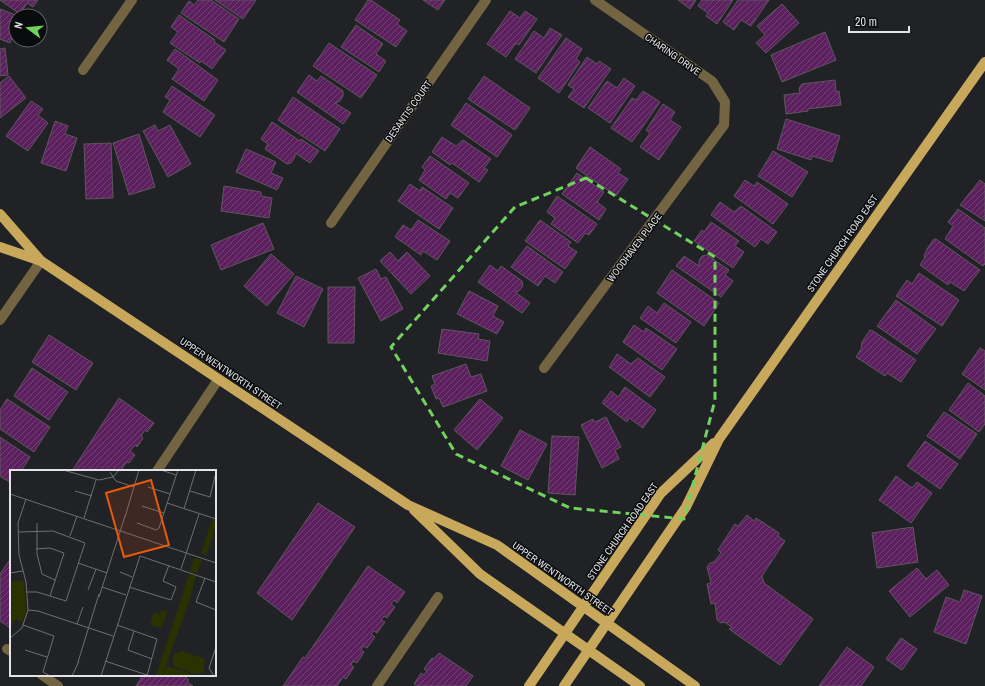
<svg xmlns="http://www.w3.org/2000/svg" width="985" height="686" font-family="'Archivo Narrow',sans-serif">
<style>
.building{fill:url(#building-hatch);stroke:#5d585d}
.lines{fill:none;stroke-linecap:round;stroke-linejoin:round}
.minor{stroke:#746542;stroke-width:10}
.major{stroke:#c8a85b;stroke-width:10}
.marked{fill:none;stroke:#71d35e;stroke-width:3;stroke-dasharray:8 5;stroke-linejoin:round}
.labels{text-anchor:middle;stroke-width:3;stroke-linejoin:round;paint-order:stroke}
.street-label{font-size:10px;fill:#e2e3e6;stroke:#0a0b0d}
.inset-road{fill:none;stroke:#6e6f73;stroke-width:1}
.view{fill:#e8590c;fill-opacity:0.15;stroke:#e8590c;stroke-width:2}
.inset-edge{fill:none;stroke:#e2e3e6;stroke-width:2}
</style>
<defs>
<pattern id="building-hatch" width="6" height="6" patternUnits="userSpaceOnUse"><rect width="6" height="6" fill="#5c205f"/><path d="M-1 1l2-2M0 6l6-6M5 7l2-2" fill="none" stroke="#734076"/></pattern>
</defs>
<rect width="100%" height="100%" fill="#202226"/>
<path class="building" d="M 0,0 L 38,0 L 33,7 L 27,3 L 20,14 Z
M 198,0 L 211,0 L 239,19 L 224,42 L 181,13 L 189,1 L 194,5 Z
M 215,0 L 256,0 L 243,19 Z
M 368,0 L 371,0 L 400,20 L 397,24 L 407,31 L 396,47 L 355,20 Z
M 423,0 L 445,0 L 438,10 Z
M 678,0 L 696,0 L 690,9 Z
M 702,0 L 733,0 L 717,24 L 706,16 L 708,13 L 698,6 Z
M 738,0 L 769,0 L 751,26 L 741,20 L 734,30 L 723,22 Z
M 782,4 L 799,23 L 766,53 L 756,43 L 765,35 L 757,26 Z
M 0,9 L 18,16 L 16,16 L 16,27 L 10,43 L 0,39 Z
M 510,11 L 520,18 L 525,11 L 537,19 L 519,45 L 516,43 L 506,57 L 487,44 Z
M 179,15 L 215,40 L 214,42 L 226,50 L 212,69 L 201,61 L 200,63 L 170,43 L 178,32 L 171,27 Z
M 356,25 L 383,44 L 376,54 L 386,61 L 379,72 L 341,47 Z
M 550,28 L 562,35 L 536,73 L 515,59 L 534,31 L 544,38 Z
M 825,32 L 836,60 L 782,82 L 771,55 Z
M 566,38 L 582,49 L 576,59 L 580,62 L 559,93 L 538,78 Z
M 329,43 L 377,75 L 361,98 L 313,66 Z
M 5,48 L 8,75 L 0,76 L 0,49 Z
M 175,49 L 218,80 L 204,101 L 172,79 L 179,69 L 167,60 Z
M 587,57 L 597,64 L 599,61 L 611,69 L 584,108 L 568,97 L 574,89 L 568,85 Z
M 309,75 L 317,81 L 321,76 L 343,91 L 343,96 L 340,101 L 335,103 L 351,113 L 343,124 L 297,92 Z
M 9,76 L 26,98 L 0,118 L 0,83 Z
M 484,76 L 530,108 L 515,130 L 468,99 Z
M 624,78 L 635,86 L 610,123 L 588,108 L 607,81 L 617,88 Z
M 835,80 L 836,92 L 839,91 L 841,105 L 808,109 L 808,111 L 786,114 L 784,95 L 800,93 L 799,88 L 802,84 Z
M 172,86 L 215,115 L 200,137 L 163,112 L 170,100 L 165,97 Z
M 643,91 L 660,102 L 632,142 L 611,128 L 632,98 L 636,100 Z
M 293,97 L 340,129 L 325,151 L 278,120 Z
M 31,101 L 43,109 L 38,115 L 48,123 L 28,151 L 6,136 Z
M 466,103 L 512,135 L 497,157 L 451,125 Z
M 663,104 L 675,112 L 670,120 L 681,127 L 659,160 L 640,147 L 650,133 L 646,130 Z
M 786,119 L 840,136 L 832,162 L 812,156 L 811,160 L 777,149 Z
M 55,121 L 68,126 L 65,134 L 77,138 L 66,171 L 41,163 Z
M 272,122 L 300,141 L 301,139 L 319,151 L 310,163 L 295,153 L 295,157 L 291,163 L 287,164 L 265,149 L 268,144 L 261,139 Z
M 155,125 L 158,131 L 170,125 L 191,164 L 168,177 L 143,131 Z
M 139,134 L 155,187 L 129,195 L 113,143 Z
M 442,137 L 456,146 L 463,140 L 491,159 L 484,168 L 488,170 L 479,182 L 452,163 L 450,165 L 432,152 Z
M 111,143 L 113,198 L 86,199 L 84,144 Z
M 590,147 L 621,169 L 618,173 L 628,179 L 616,196 L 576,168 Z
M 246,149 L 276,162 L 271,173 L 283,178 L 277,190 L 236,172 Z
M 773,151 L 808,172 L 792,197 L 758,176 Z
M 430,156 L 469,183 L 458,198 L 450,193 L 446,199 L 419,180 L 425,170 L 422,167 Z
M 577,173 L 604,192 L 597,202 L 606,209 L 599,220 L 562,194 Z
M 745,180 L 754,186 L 757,182 L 788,204 L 773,224 L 734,196 Z
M 980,180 L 985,184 L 985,221 L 960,205 Z
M 410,184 L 420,191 L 422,187 L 453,208 L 439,229 L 398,201 Z
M 224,186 L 261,192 L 261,196 L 272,198 L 269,218 L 221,211 Z
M 557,196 L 597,224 L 589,235 L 585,233 L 578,243 L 551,224 L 555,218 L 547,212 Z
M 720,202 L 734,212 L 741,206 L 777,232 L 768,244 L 761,239 L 755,247 L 711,215 Z
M 958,209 L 985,228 L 985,264 L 983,266 L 945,239 L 953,226 L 948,222 Z
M 418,220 L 450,241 L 437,260 L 423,251 L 421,255 L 395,237 L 403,225 L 411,230 Z
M 540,220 L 571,242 L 568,246 L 577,252 L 565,269 L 525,241 Z
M 711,222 L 739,241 L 735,246 L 744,252 L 733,268 L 694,241 L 702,230 L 704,232 Z
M 263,223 L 274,249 L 221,270 L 211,245 Z
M 934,239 L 936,239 L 980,270 L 964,291 L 950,282 L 948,285 L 920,265 L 925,257 L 924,256 L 927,249 Z
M 527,246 L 563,272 L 555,283 L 545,276 L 538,286 L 511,267 Z
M 390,252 L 398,261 L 407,252 L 430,276 L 411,294 L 380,261 Z
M 271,254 L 294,274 L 267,306 L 244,286 Z
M 707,255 L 729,270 L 725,275 L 733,281 L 721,297 L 676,266 L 684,256 L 699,266 L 699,261 L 702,256 Z
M 490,265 L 498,271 L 501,266 L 522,281 L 523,286 L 519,291 L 515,292 L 530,303 L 522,313 L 478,282 Z
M 376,269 L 381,279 L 386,277 L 403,309 L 381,321 L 358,278 Z
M 672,270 L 719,303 L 704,326 L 657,293 Z
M 919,273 L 959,300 L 942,326 L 896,296 L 907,280 L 912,284 Z
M 296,276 L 323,289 L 304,327 L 277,313 Z
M 328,287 L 355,287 L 354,343 L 328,343 Z
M 469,291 L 498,306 L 493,316 L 504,322 L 497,334 L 457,314 Z
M 896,300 L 936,329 L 917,354 L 877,326 Z
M 664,303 L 691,322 L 676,343 L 640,318 L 648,306 L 657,313 Z
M 634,325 L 644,332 L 646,328 L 677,349 L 662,370 L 623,342 Z
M 442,329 L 479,334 L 478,339 L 490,341 L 487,361 L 438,353 Z
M 870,330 L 873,331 L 916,360 L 901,382 L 887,373 L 885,376 L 856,357 L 861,349 L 862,342 Z
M 49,335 L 93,363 L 76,390 L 32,362 Z
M 980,348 L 985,351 L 985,390 L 962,374 Z
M 617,354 L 631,364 L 638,358 L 665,377 L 650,397 L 609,367 Z
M 466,364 L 471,377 L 481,374 L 487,391 L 443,407 L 439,398 L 436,399 L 431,386 L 435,384 L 432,376 Z
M 32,368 L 68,392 L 49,420 L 14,396 Z
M 968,383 L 985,396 L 985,424 L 979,432 L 949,410 Z
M 625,387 L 656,410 L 643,428 L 629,418 L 627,422 L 602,403 L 611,391 L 618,397 Z
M 119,398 L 154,423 L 147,432 L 145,430 L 141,436 L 143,438 L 137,447 L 135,445 L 130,451 L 135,455 L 129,463 L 127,462 L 122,468 L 125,470 L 124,471 L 72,471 Z
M 7,399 L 50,427 L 34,452 L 0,429 L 0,410 Z
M 480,399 L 503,418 L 477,450 L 454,430 Z
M 944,412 L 977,434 L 960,459 L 927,436 Z
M 606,417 L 621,447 L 615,450 L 619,459 L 602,468 L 581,425 L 593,419 L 595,422 Z
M 520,430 L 547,444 L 528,480 L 501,466 Z
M 552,436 L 579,437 L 575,495 L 548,493 Z
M 0,437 L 30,457 L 21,471 L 11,471 L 11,483 L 0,476 Z
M 925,441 L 958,464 L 940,489 L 907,466 Z
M 896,476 L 912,488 L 917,482 L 932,493 L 911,523 L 879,500 Z
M 318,503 L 355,527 L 292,620 L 257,593 Z
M 747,515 L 754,521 L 756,518 L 779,533 L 778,536 L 785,541 L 762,576 L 764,583 L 813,619 L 780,665 L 729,629 L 732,627 L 724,622 L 721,623 L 717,620 L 715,603 L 711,604 L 707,584 L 711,583 L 707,567 L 710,563 L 714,562 L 721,553 L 718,550 L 735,524 L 738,526 Z
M 913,527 L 918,562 L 877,568 L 872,533 Z
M 9,561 L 11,562 L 11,624 L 9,627 L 0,621 L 0,574 Z
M 368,566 L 405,592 L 397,603 L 394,600 L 391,604 L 395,607 L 387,618 L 384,616 L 381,620 L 385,622 L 377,633 L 374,631 L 371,634 L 375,637 L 367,648 L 363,646 L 361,650 L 364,652 L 357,663 L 353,661 L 351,665 L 354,667 L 346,679 L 343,677 L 337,686 L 283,686 L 303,657 L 305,658 Z
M 917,568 L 926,579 L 937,570 L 949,585 L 910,617 L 889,591 Z
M 964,590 L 982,596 L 966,644 L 934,632 L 946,597 L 960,602 Z
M 901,638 L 917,649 L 902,670 L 886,659 Z
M 847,647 L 874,667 L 861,686 L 819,686 Z
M 439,653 L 473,676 L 466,686 L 417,686 L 414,684 L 421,673 L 424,675 L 427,671 L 424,669 L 432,658 L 434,659 Z
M 143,675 L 183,675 L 189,680 L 187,682 L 193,686 L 136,686 Z"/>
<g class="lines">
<path class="minor" d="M 83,70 L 132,0
M 331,223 L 486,0
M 0,320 L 41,261
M 544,368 L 724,125 L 725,102 L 712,81 L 595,0
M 157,471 L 218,380
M 7,649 L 11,651
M 42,675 L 58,686
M 377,686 L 438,597"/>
<path class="major" d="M 0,214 L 41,261 L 408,505 L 497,545 L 695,686
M 0,247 L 41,261
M 414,510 L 480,574 L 640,686
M 529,686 L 661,493 L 714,443
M 564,686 L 686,507 L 719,439 L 985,62"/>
</g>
<path class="marked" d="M 586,178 L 715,257 L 715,400 L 684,519 L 570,508 L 456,454 L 391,347 L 515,207 Z"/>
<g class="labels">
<g class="street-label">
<text transform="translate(673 54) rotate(35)" y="4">CHARING DRIVE</text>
<text transform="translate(408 111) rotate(-55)" y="4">DESANTIS COURT</text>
<text transform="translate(842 243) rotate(-55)" y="4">STONE CHURCH ROAD EAST</text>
<text transform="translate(634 247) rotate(-53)" y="4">WOODHAVEN PLACE</text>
<text transform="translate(231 373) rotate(34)" y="4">UPPER WENTWORTH STREET</text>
<text transform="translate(622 531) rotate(-55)" y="4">STONE CHURCH ROAD EAST</text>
<text transform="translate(563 578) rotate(35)" y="4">UPPER WENTWORTH STREET</text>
</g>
</g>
<g transform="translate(10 470)">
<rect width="206" height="206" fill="#202226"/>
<path d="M 202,49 L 206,50 L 206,56 L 196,86 L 191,84 ZM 179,104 L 186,106 L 179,132 L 152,206 L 146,206 Z" fill="#2a3300"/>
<path d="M 184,88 L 192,90 L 187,104 L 180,101 ZM 14,110 L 16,143 L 12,152 L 6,149 L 0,158 L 0,112 ZM 152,140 L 157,142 L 152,158 L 140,155 L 144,142 L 150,144 ZM 157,196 L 187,206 L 152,206 Z" fill="#2a3300"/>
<path d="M 171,181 L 195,189 L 193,203 L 184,204 L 163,196 L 163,185 Z" fill="#2a3300"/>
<path class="inset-road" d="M 53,0 L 89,10 L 103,7 L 109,0M 151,0 L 166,5M 100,2 L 106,11 L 124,17M 138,17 L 160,24M 65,21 L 82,26M 180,21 L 200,27 L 205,6M 0,24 L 206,93M 157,33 L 206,49M 132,36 L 154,43M 174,39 L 186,0M 115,47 L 129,0M 74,48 L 86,10M 27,53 L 27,84 L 32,104 L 45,110M 127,53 L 146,60 L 149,58 L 168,0M 9,62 L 43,61 L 75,73 L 56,131 L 27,122 L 17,122M 60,66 L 67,46M 26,79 L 40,78 L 54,83 L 40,126M 68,93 L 97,103M 171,99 L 189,44M 110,102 L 122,107M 0,103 L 13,101M 195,108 L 186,132 L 206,140M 92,117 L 116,125M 119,117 L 161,130 L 166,117 L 153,111 L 159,95M 78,120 L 86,99M 89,127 L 115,46M 18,140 L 28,141 L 103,166M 67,154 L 73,137M 13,155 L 44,166 L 33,202 L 40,206M 107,155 L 147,169 L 137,206M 124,161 L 118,180 L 142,189M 0,168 L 12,158 L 18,140 L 16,112 L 9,85 L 8,53 L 16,29M 15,180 L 37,187M 95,191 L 137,205M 68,192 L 89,124M 62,206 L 69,191M 91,206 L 130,86 L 206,112M 204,206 L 199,198 L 206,177"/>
<path class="view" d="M 141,10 L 159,75 L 114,87 L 96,23 Z"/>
<rect width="206" height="206" class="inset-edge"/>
</g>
<g transform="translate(28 28) rotate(286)"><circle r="19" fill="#0a0b0d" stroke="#606164"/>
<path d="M0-3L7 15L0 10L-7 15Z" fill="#71d35e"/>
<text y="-6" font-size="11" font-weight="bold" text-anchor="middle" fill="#e2e3e6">N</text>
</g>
<path d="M849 26v6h60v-6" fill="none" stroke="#e2e3e6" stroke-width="2"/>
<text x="855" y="26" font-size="12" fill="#e2e3e6" stroke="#0a0b0d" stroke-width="3" paint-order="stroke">20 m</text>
</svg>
